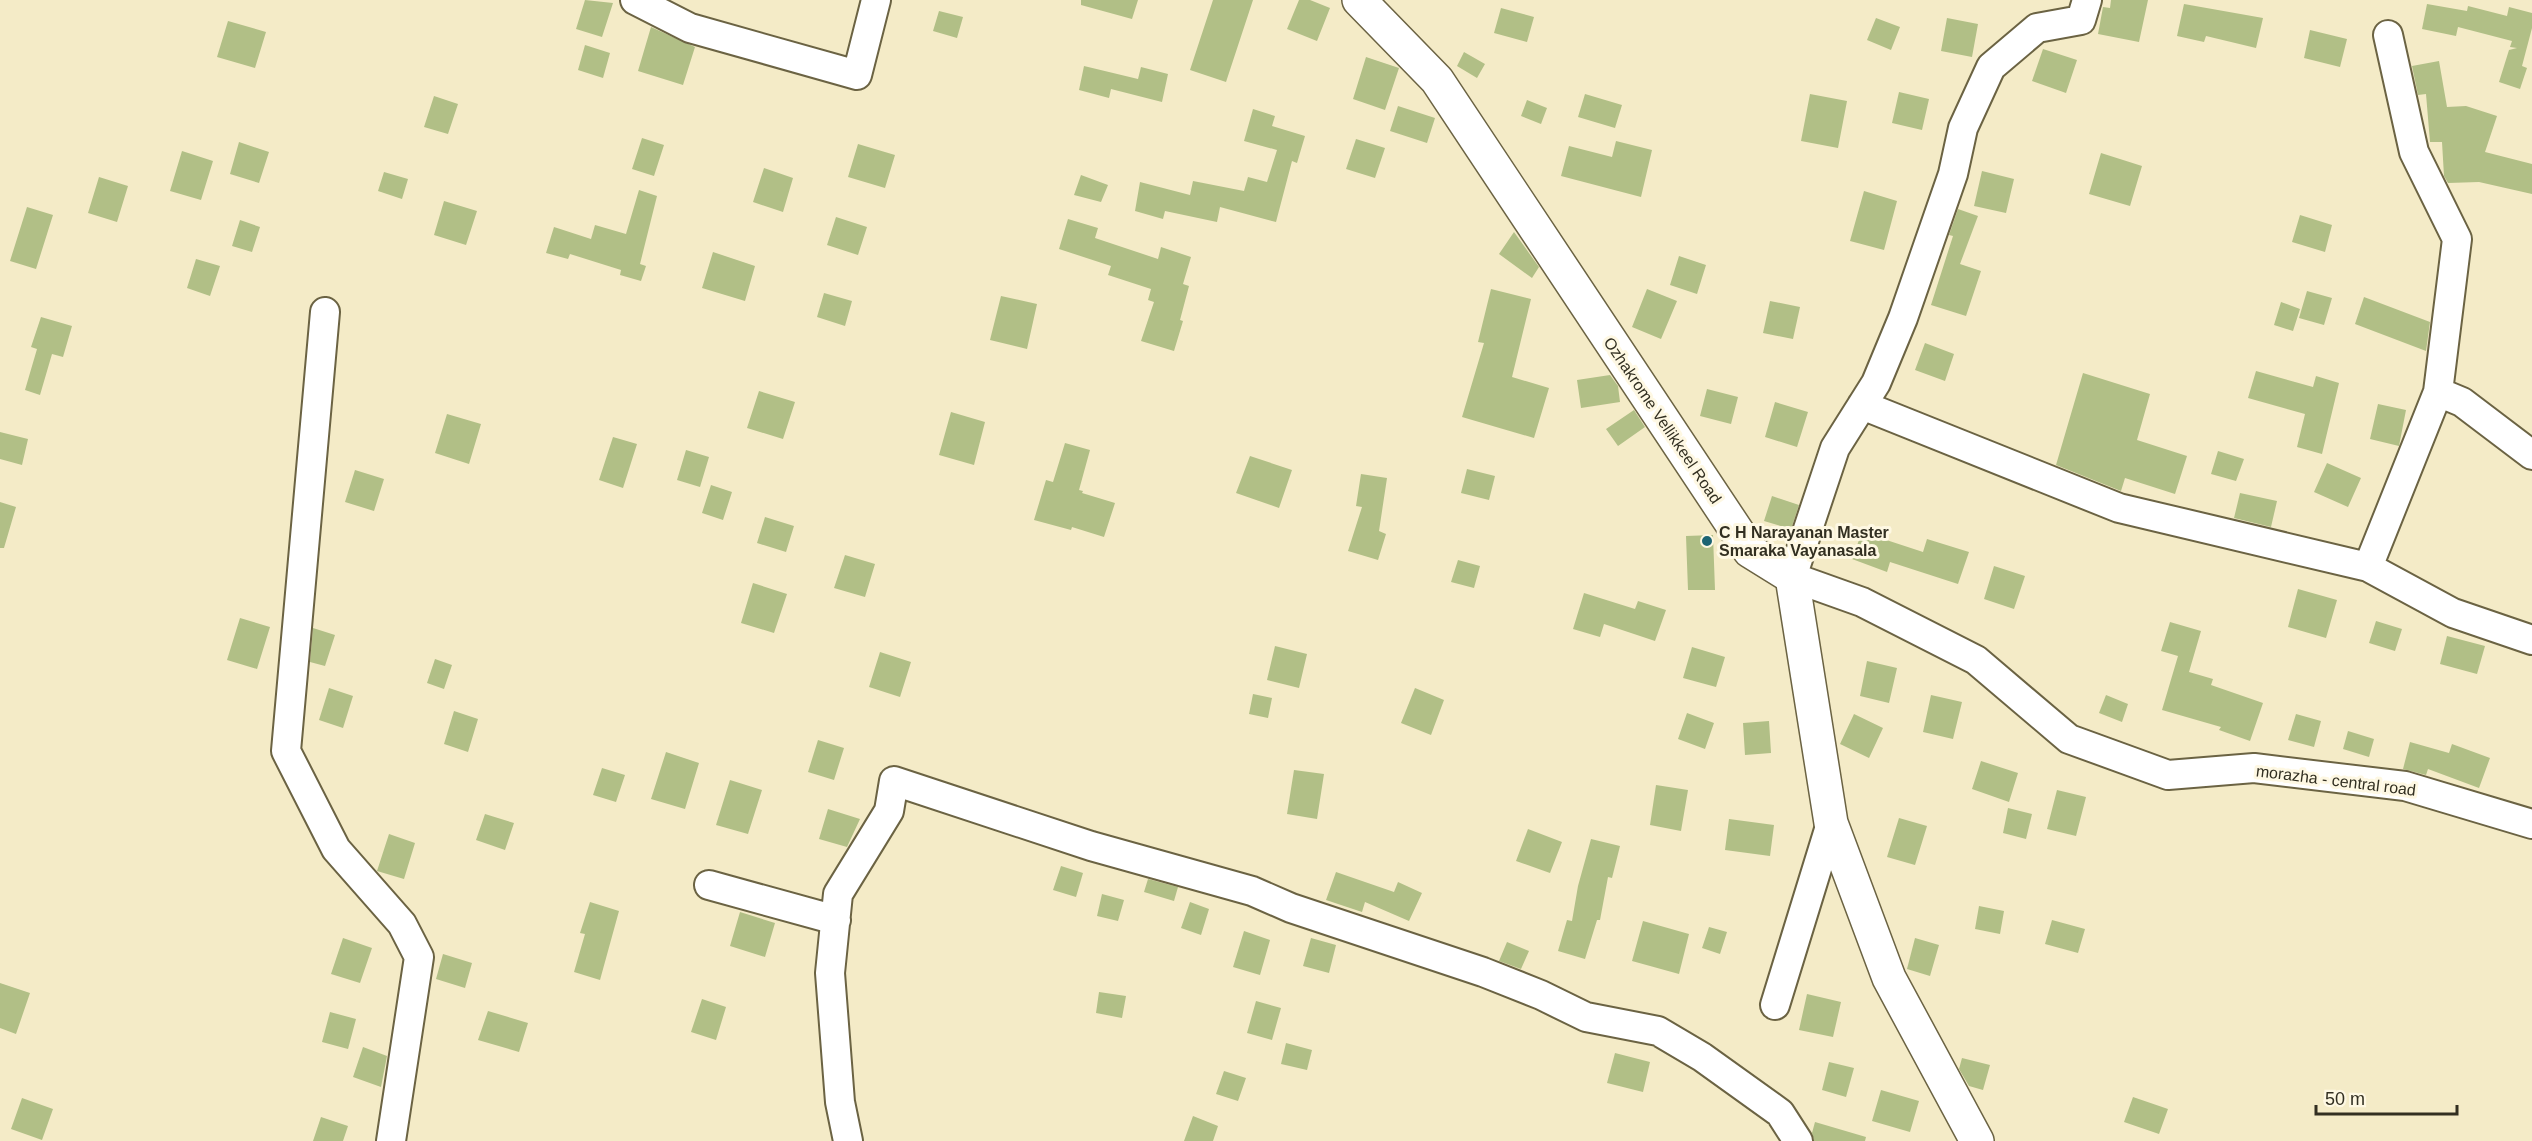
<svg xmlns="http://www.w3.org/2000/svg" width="2532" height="1141" font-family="Helvetica,sans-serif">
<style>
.building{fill:#b1bf86}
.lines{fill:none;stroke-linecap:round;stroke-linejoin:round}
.minor-casing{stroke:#6b6343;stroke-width:32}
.major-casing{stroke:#6b6343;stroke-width:36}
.minor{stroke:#fff;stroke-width:28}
.major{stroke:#fff;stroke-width:33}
.poi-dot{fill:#1c6473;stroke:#fef8e3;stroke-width:2}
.labels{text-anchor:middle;stroke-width:6;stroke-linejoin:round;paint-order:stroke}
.street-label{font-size:16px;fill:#322f21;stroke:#fef8e3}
.poi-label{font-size:16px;font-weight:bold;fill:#322f21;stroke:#fef8e3;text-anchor:start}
</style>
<rect width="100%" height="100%" fill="#f4ebc7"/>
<path class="building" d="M 585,0 L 613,3 L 602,37 L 576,29 Z
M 1081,0 L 1138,0 L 1132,19 L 1081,5 Z
M 1213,0 L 1253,0 L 1226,82 L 1190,70 Z
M 1299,0 L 1310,0 L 1330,8 L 1317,41 L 1287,29 Z
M 2111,0 L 2148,0 L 2139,42 L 2098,34 L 2103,7 L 2110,8 Z
M 2184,4 L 2263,18 L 2256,48 L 2206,36 L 2204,42 L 2177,36 Z
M 2427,4 L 2467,11 L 2468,6 L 2507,16 L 2509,7 L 2532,13 L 2532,28 L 2522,66 L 2527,68 L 2520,89 L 2499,82 L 2509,50 L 2517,48 L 2510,47 L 2512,41 L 2458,27 L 2456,36 L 2422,29 Z
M 1501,8 L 1534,17 L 1527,42 L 1494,33 Z
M 939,11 L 963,17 L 957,38 L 933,31 Z
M 1876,18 L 1900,27 L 1891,50 L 1867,40 Z
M 1947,18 L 1978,24 L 1972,57 L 1941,51 Z
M 228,21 L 266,32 L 255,68 L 217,57 Z
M 651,27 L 695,47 L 683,85 L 638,71 Z
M 2310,30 L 2347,39 L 2340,67 L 2304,58 Z
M 585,45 L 610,53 L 603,78 L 578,70 Z
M 2043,49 L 2077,60 L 2066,93 L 2032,81 Z
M 1464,52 L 1485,64 L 1477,78 L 1457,66 Z
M 1366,57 L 1399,68 L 1385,110 L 1353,99 Z
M 2439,61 L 2447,107 L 2466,106 L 2497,116 L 2485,152 L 2532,164 L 2532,194 L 2479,182 L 2448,183 L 2444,176 L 2442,142 L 2430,142 L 2426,94 L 2418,95 L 2412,66 Z
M 1084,66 L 1138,79 L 1141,67 L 1168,74 L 1162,102 L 1111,89 L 1109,98 L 1079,90 Z
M 1899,92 L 1929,99 L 1922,130 L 1892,123 Z
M 1585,94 L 1622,105 L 1615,128 L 1578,117 Z
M 1810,94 L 1847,101 L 1838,148 L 1801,141 Z
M 434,96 L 458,104 L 448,134 L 424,127 Z
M 1527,100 L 1547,108 L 1541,124 L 1521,116 Z
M 1398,106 L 1435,118 L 1427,143 L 1390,131 Z
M 1253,109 L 1275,116 L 1272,126 L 1305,136 L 1297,163 L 1292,161 L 1276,222 L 1220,207 L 1217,222 L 1165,211 L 1163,219 L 1135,211 L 1140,182 L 1190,195 L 1193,181 L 1244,191 L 1248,177 L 1267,182 L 1277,150 L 1244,141 Z
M 642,138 L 664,145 L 654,176 L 632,169 Z
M 1356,139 L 1385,148 L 1375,178 L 1346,169 Z
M 1616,141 L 1652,150 L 1641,197 L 1561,176 L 1569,146 L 1612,157 Z
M 239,142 L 269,152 L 259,183 L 230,174 Z
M 858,144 L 895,155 L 885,188 L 848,177 Z
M 182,151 L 213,161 L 201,200 L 170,191 Z
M 2101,153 L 2142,166 L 2130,206 L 2089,194 Z
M 764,168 L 793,178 L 783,212 L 753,202 Z
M 1982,171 L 2014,179 L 2006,213 L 1974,206 Z
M 384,172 L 408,179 L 402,199 L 378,191 Z
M 1081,175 L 1108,185 L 1101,202 L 1074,195 Z
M 99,177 L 128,186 L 117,222 L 88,213 Z
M 639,190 L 657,196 L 640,264 L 646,266 L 641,281 L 620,275 L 621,270 L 570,254 L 568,259 L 546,253 L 554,227 L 591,239 L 595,225 L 626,234 Z
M 1864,191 L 1897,201 L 1884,250 L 1850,241 Z
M 444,201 L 477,211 L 466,245 L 434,235 Z
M 27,207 L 53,215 L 36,269 L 10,261 Z
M 1958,209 L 1978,216 L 1960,264 L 1981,271 L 1966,316 L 1931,305 L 1953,236 L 1949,235 Z
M 2300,215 L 2332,225 L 2325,252 L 2292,242 Z
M 836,217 L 867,227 L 858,255 L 827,245 Z
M 1068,219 L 1098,228 L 1095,238 L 1158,259 L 1161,247 L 1191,257 L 1183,284 L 1189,286 L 1180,320 L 1183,321 L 1174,351 L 1141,341 L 1154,302 L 1148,300 L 1151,289 L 1108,275 L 1111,266 L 1059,249 Z
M 240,220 L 260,227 L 252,252 L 232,246 Z
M 1514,232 L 1539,267 L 1532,278 L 1499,254 Z
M 713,252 L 755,266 L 745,301 L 702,288 Z
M 1679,256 L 1706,265 L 1697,294 L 1670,285 Z
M 196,259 L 220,266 L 210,296 L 187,288 Z
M 1491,289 L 1531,299 L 1512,377 L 1549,388 L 1534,438 L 1462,417 L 1484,343 L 1478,342 Z
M 1647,289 L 1677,301 L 1661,339 L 1632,327 Z
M 2307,291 L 2332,298 L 2324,325 L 2299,318 Z
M 824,293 L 852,301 L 845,326 L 817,317 Z
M 1001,296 L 1037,304 L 1027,349 L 990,340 Z
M 2364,297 L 2430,322 L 2426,351 L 2355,324 Z
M 1770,301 L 1800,307 L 1793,339 L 1763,333 Z
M 2281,302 L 2300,309 L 2293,331 L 2274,325 Z
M 41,317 L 72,326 L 63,357 L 52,354 L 40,395 L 25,390 L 37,349 L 31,347 Z
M 1925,343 L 1954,354 L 1945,381 L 1915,370 Z
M 2256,371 L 2313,387 L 2316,376 L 2339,383 L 2322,454 L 2297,447 L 2305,414 L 2248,398 Z
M 2083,373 L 2150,394 L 2137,440 L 2187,456 L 2175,494 L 2125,478 L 2121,491 L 2056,465 Z
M 1610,375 L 1618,386 L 1620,402 L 1581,408 L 1577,380 Z
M 1707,389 L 1738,397 L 1731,424 L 1700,416 Z
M 759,391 L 795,402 L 783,439 L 747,428 Z
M 1775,402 L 1808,412 L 1797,447 L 1765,437 Z
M 2378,404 L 2406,410 L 2399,446 L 2370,439 Z
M 1634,410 L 1645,427 L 1618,446 L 1606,429 Z
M 951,412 L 985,422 L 974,465 L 939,455 Z
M 447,414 L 481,424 L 469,464 L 435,453 Z
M 0,432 L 28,439 L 22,465 L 0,459 Z
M 613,437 L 637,444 L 623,488 L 599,480 Z
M 1065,443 L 1090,450 L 1079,490 L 1083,491 L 1082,493 L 1115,503 L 1104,537 L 1072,527 L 1071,530 L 1034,520 L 1046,480 L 1053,482 Z
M 686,450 L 709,457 L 700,487 L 677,480 Z
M 2218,451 L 2244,459 L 2236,481 L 2211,474 Z
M 1250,456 L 1292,470 L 1279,508 L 1236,493 Z
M 2327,463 L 2361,478 L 2348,507 L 2314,492 Z
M 1467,469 L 1495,476 L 1489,500 L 1461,493 Z
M 355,470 L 384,479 L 374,511 L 345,502 Z
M 1361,474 L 1387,478 L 1379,531 L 1386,534 L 1378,560 L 1348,551 L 1362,507 L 1356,506 Z
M 711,485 L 732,492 L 723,520 L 702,513 Z
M 2240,493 L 2277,501 L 2271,527 L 2234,518 Z
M 1772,496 L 1799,505 L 1791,529 L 1764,521 Z
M 0,502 L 16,507 L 4,548 L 0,548 Z
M 765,517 L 794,526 L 786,552 L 757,543 Z
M 1862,532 L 1923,552 L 1927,539 L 1969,552 L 1958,584 L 1890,562 L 1887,572 L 1852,559 Z
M 1713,535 L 1715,590 L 1688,590 L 1686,536 Z
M 845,555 L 875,564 L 865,597 L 834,588 Z
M 1458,560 L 1480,566 L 1474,588 L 1451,582 Z
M 1994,566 L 2025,576 L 2014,609 L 1984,599 Z
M 753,583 L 787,594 L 774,633 L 741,623 Z
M 2298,589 L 2337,600 L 2326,638 L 2288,627 Z
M 1584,593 L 1635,609 L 1638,601 L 1666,610 L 1655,641 L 1604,624 L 1600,637 L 1573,629 Z
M 240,618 L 270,627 L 257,669 L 227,660 Z
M 2376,621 L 2402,629 L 2395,651 L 2369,643 Z
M 2170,622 L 2201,631 L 2189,672 L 2213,679 L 2211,685 L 2263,703 L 2250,741 L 2219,730 L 2221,727 L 2162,710 L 2178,656 L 2161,651 Z
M 313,628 L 335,635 L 325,666 L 310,662 Z
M 2447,636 L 2485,646 L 2477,674 L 2440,664 Z
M 1275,646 L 1307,654 L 1299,688 L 1267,680 Z
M 1692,647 L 1725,657 L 1716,687 L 1683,678 Z
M 880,652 L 911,662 L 900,697 L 869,687 Z
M 435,659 L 452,665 L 444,689 L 427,683 Z
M 1867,661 L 1897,668 L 1889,703 L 1860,696 Z
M 329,688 L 353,696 L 343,728 L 319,720 Z
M 1415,688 L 1444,700 L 1431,735 L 1401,723 Z
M 1253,694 L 1272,698 L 1268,718 L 1249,714 Z
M 1931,695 L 1962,702 L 1953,739 L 1923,732 Z
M 2106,695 L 2128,704 L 2122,722 L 2099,713 Z
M 454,711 L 478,719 L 468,752 L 444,744 Z
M 1687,713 L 1714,723 L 1705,749 L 1678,739 Z
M 1854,714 L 1883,728 L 1869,758 L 1840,744 Z
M 2296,714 L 2321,721 L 2314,747 L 2288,740 Z
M 1769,721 L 1771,753 L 1745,755 L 1743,723 Z
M 2348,731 L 2374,739 L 2369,757 L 2343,749 Z
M 818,740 L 844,748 L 834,780 L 808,772 Z
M 2410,742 L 2449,753 L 2452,744 L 2490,758 L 2479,788 L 2428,769 L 2426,775 L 2403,769 Z
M 666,752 L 699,763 L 685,809 L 651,799 Z
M 1981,761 L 2018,773 L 2009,802 L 1972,789 Z
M 602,768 L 625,775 L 616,802 L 593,795 Z
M 1294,770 L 1324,774 L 1317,819 L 1287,814 Z
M 730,780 L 762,790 L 748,834 L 716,825 Z
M 1656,785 L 1688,790 L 1681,831 L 1650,825 Z
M 2057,790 L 2086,797 L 2076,836 L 2047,829 Z
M 2008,808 L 2032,814 L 2026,839 L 2003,833 Z
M 828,809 L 860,819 L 847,847 L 819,839 Z
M 485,814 L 514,823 L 505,850 L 476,840 Z
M 1899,818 L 1927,826 L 1915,865 L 1887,857 Z
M 1729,819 L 1774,825 L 1770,856 L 1725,850 Z
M 1528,829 L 1562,842 L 1550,873 L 1516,861 Z
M 389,834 L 415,843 L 404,879 L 377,871 Z
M 1591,839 L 1620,846 L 1612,878 L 1608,877 L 1600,920 L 1597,920 L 1585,959 L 1558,951 L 1567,920 L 1572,921 L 1578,886 Z
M 1061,866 L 1083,873 L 1076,897 L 1053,890 Z
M 1336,872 L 1394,892 L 1398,882 L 1422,893 L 1409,921 L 1365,902 L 1362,912 L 1326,900 Z
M 1148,879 L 1178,887 L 1174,901 L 1144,892 Z
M 1102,894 L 1124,900 L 1118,921 L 1097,916 Z
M 590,902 L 619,911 L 600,980 L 574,972 L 585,934 L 580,933 Z
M 1190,902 L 1209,909 L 1201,935 L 1181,928 Z
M 1979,906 L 2004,911 L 2000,934 L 1975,929 Z
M 740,912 L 775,923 L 765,957 L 730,946 Z
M 2052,920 L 2085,929 L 2078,953 L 2045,944 Z
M 1643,921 L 1689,934 L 1679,974 L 1632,961 Z
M 1709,927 L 1727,932 L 1720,954 L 1702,948 Z
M 1244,931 L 1270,940 L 1260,975 L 1233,967 Z
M 343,938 L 372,948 L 360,983 L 331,974 Z
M 1311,938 L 1336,945 L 1329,973 L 1303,966 Z
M 1915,938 L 1939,945 L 1930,976 L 1907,969 Z
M 1507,942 L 1529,951 L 1521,969 L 1499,961 Z
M 443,954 L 472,963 L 465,988 L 436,979 Z
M 0,983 L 30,993 L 16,1034 L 0,1028 Z
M 1099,992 L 1126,996 L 1122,1018 L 1096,1013 Z
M 1807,994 L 1841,1002 L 1833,1037 L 1799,1030 Z
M 702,999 L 726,1007 L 716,1040 L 691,1032 Z
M 1256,1001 L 1281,1008 L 1272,1040 L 1247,1033 Z
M 488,1011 L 528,1023 L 519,1052 L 478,1040 Z
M 330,1012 L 356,1019 L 348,1049 L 322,1042 Z
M 1286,1043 L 1312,1050 L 1307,1070 L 1281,1064 Z
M 363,1047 L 387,1056 L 381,1087 L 353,1077 Z
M 1615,1053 L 1650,1062 L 1643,1092 L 1607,1083 Z
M 1962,1058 L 1990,1065 L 1983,1090 L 1969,1086 L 1959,1069 Z
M 1829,1062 L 1854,1068 L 1846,1097 L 1822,1090 Z
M 1224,1071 L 1246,1078 L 1238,1101 L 1216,1094 Z
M 1881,1090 L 1919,1101 L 1910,1132 L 1872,1121 Z
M 2133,1097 L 2168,1109 L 2159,1134 L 2124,1122 Z
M 22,1098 L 53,1109 L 42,1140 L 11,1129 Z
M 1193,1116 L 1218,1126 L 1213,1141 L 1184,1141 Z
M 321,1117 L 348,1126 L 343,1141 L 313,1141 Z
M 1815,1122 L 1866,1137 L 1865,1141 L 1814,1141 L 1812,1133 Z"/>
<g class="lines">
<g class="minor-casing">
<path id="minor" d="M 635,0 L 690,28 L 857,75 L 876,0
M 2087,0 L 2081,20 L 2037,28 L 1991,67 L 1963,128 L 1953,174 L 1903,318 L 1876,383 L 1835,448 L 1792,577 L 1862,602 L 1976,660 L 2069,739 L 2168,775 L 2254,768 L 2405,786 L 2532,824
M 325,312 L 286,751 L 336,849 L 402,924 L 419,957 L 391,1141
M 2438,392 L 2462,402 L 2532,455
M 1862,405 L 2119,508 L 2368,567 L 2453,613 L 2532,640
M 2368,567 L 2438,392 L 2457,239 L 2414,152 L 2388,35
M 709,885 L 836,920
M 1775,1005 L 1831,823
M 848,1141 L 840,1102 L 830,973 L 838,894 L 889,811 L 894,781 L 1091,846 L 1252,891 L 1291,908 L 1483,972 L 1541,995 L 1586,1017 L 1658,1031 L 1702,1057 L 1780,1113 L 1798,1141"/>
</g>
<g class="major-casing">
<path id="major" d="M 1359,0 L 1437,80 L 1750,551 L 1792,577 L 1831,823 L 1889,978 L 1977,1141"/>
</g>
<use href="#minor" class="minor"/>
<use href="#major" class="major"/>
</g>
<circle class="poi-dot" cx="1707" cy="541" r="6"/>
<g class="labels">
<g class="street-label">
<text transform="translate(1663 420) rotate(56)" y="6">Ozhakrome Vellikkeel Road</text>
<text transform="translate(2336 780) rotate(7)" y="6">morazha - central road</text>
</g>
<g class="poi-label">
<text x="1719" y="538">C H Narayanan Master<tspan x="1719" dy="18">Smaraka Vayanasala</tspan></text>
</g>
</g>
<path d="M2316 1105v9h141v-9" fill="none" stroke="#322f21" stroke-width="3"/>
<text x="2325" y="1105" font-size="18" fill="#322f21" stroke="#fef8e3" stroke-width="4.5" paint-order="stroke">50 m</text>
</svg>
